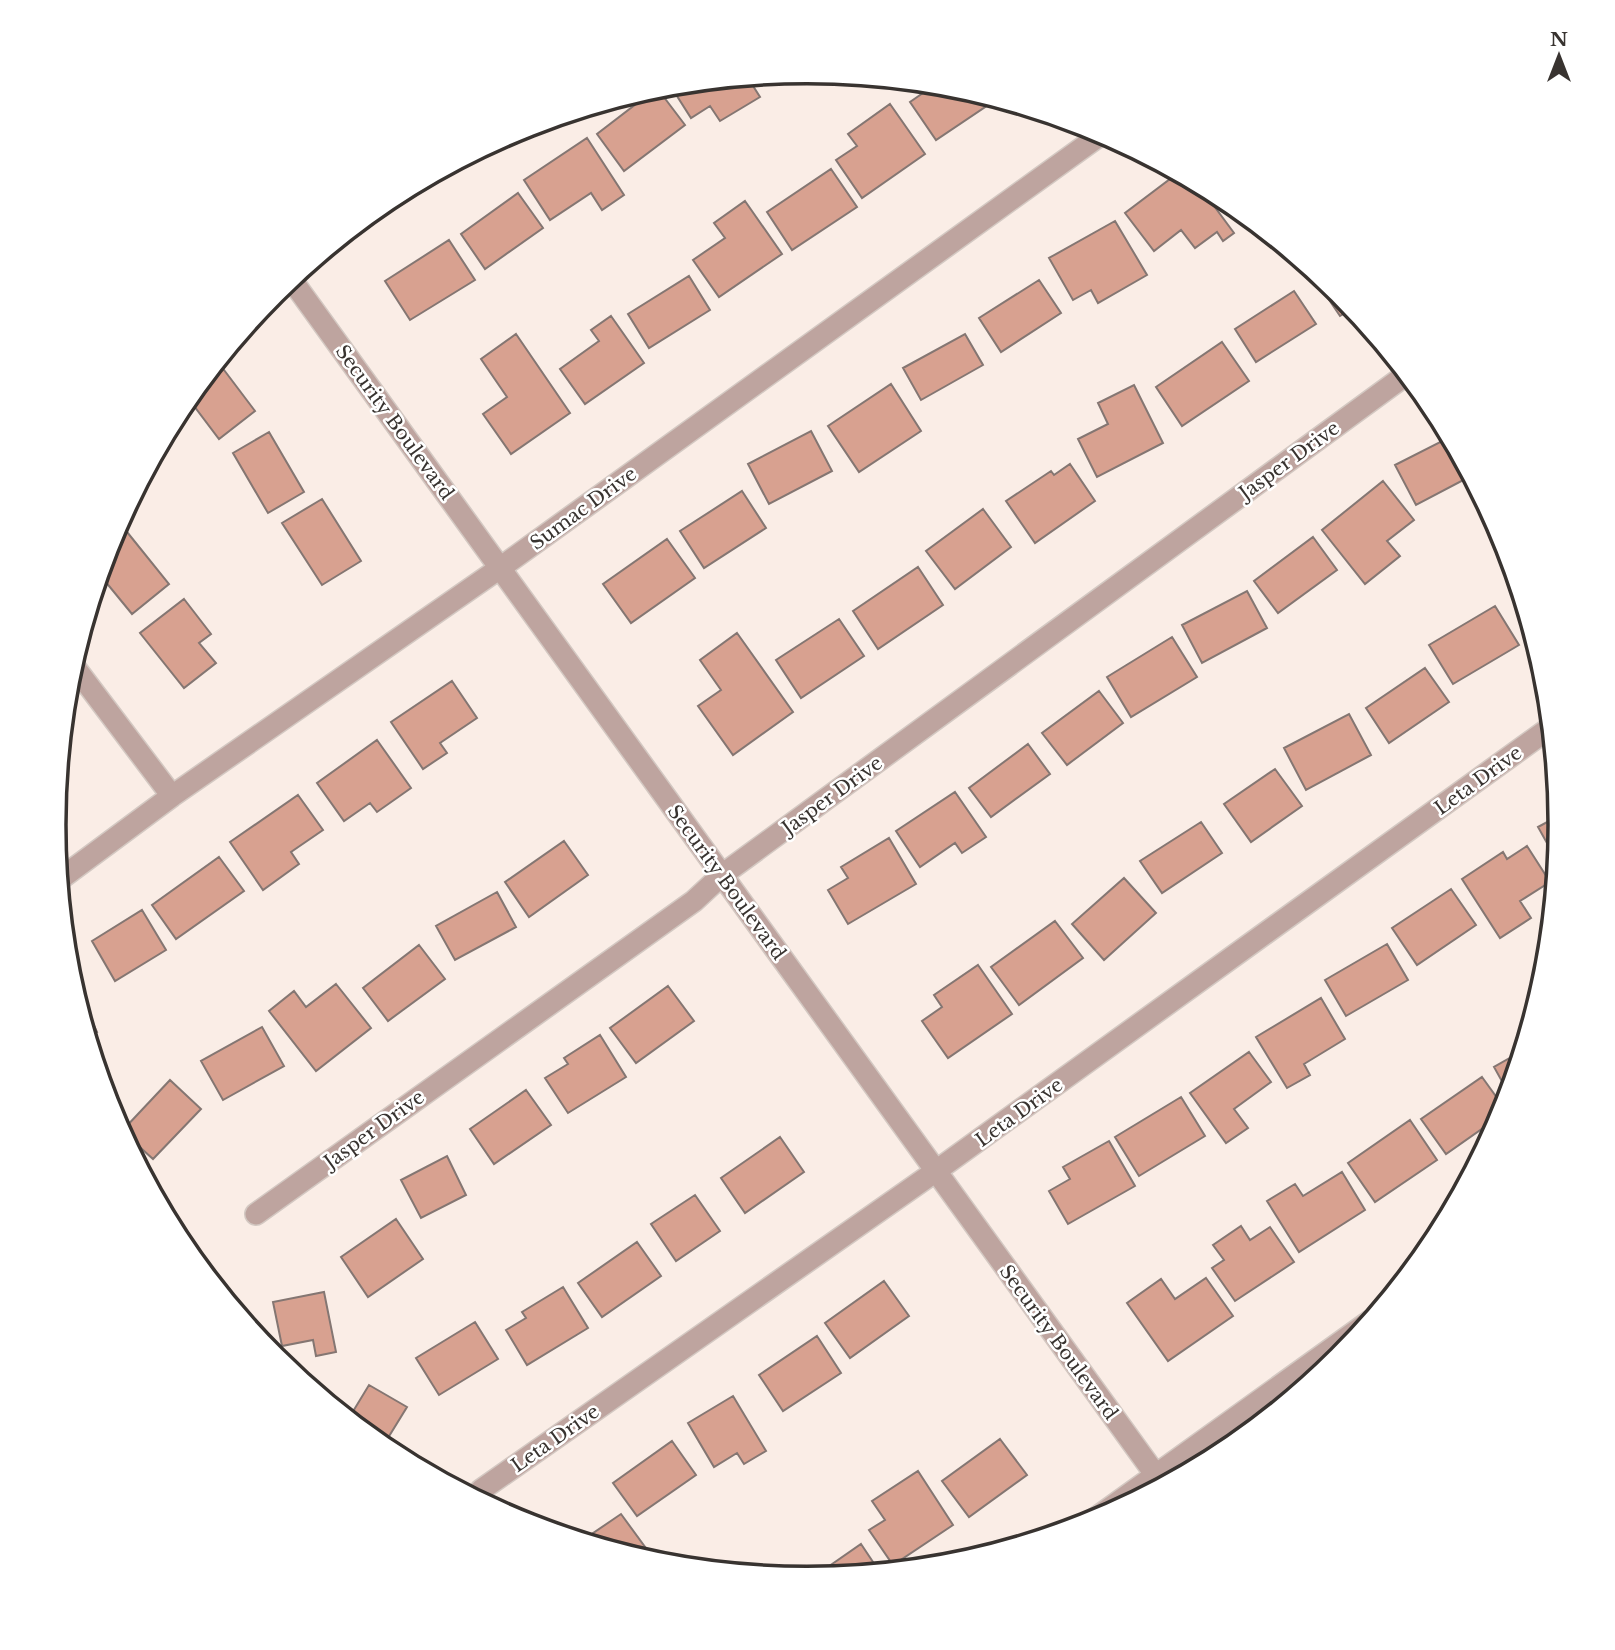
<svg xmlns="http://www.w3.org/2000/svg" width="1615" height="1650" font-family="'Libre Baskerville',serif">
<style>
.building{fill:#d8a190;stroke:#847672;stroke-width:2}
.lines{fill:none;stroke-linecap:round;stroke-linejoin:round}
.minor-casing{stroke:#d3c8c2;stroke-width:24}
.minor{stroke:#bea49f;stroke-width:21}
.labels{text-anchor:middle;stroke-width:5;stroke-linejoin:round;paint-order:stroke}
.street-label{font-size:19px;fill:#383330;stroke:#fff}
.rim{fill:none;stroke:#383330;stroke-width:3.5}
</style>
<rect width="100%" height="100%" fill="#faede6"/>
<path class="building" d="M 748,78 L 760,97 L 720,121 L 710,106 L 691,118 L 670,85 Z
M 936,84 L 955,86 L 997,99 L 936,140 L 910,102 Z
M 657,88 L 685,125 L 624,171 L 597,134 Z
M 890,104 L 925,154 L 862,198 L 836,160 L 857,146 L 848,134 Z
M 587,138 L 624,195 L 602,210 L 591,193 L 550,220 L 524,180 Z
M 831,169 L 857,207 L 792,250 L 767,212 Z
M 1178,173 L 1197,183 L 1234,233 L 1223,241 L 1217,232 L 1195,248 L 1181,230 L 1154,251 L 1125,213 Z
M 518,193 L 543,228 L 485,269 L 461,234 Z
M 745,201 L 782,254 L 719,297 L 693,260 L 725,238 L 714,223 Z
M 1115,221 L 1147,275 L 1098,303 L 1091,290 L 1073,300 L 1049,258 Z
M 449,240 L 475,280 L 410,320 L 385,281 Z
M 689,276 L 710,310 L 649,348 L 628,314 Z
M 1323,278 L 1340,293 L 1353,308 L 1340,316 L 1317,282 Z
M 1039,280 L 1061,313 L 1001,352 L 979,318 Z
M 1294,291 L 1316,324 L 1256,362 L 1235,329 Z
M 611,316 L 644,363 L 585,404 L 560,369 L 599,341 L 591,330 Z
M 516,334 L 570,413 L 511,454 L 483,414 L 507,397 L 481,359 Z
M 965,334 L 983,365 L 921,400 L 903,368 Z
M 1222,342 L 1249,381 L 1182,426 L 1156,387 Z
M 218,362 L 255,411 L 219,439 L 188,398 Z
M 891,384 L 921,431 L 859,472 L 828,426 Z
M 1134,385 L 1163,443 L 1097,477 L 1078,439 L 1108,424 L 1098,403 Z
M 811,431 L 832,471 L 769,504 L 748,464 Z
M 269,432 L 304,492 L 268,513 L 233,453 Z
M 1450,437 L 1471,476 L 1416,505 L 1395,465 Z
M 1070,464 L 1095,501 L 1035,543 L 1006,501 L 1051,471 L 1054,475 Z
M 1383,481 L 1414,520 L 1387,541 L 1400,556 L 1365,584 L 1322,530 Z
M 742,491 L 766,528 L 704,568 L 680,531 Z
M 322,499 L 361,561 L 322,585 L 282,523 Z
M 983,509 L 1011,547 L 955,589 L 926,551 Z
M 123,527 L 169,584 L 132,614 L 100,575 L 112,536 Z
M 1313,537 L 1337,570 L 1278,613 L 1254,581 Z
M 667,539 L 695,578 L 631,623 L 603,584 Z
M 918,567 L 943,605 L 878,649 L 853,611 Z
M 1247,591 L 1267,628 L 1202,663 L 1182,625 Z
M 184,599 L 211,634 L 199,643 L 216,663 L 184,688 L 140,633 Z
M 1495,606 L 1519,645 L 1453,684 L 1429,645 Z
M 839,619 L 864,656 L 801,698 L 776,660 Z
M 737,633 L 793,712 L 733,755 L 698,706 L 721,690 L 700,660 Z
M 1172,637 L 1197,677 L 1131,717 L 1107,677 Z
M 1425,668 L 1449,702 L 1389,743 L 1366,708 Z
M 452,681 L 477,718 L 440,743 L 447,753 L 423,769 L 391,722 Z
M 1099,691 L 1123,723 L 1067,765 L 1042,733 Z
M 1349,714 L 1371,755 L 1306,790 L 1284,748 Z
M 377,740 L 411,788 L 377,812 L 370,803 L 344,821 L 317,783 Z
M 1028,744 L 1050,774 L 991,817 L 969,788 Z
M 1275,769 L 1302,806 L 1251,842 L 1224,804 Z
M 955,792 L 986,837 L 962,853 L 955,843 L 920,867 L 896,831 Z
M 298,795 L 323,830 L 291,852 L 299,864 L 263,890 L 230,842 Z
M 1560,815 L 1561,825 L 1557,861 L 1538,827 Z
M 1201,822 L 1222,853 L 1162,893 L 1140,861 Z
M 889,838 L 916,884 L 848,924 L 828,890 L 848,878 L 841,867 Z
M 564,841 L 588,875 L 529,917 L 505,882 Z
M 1527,846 L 1550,882 L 1520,901 L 1531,918 L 1500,938 L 1462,879 L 1503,852 L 1507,859 Z
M 219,857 L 244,891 L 176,939 L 152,905 Z
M 1124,878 L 1156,913 L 1104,960 L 1072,924 Z
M 1451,889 L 1476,925 L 1417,965 L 1392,928 Z
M 497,892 L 516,927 L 455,960 L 436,926 Z
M 142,910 L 166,950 L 115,981 L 92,941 Z
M 1055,921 L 1083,958 L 1019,1005 L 991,967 Z
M 1387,944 L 1408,980 L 1346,1016 L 1325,980 Z
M 419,945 L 445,979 L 388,1021 L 363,988 Z
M 978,965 L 1012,1014 L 948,1058 L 922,1021 L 942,1007 L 934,995 Z
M 336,984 L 371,1028 L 316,1071 L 269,1011 L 294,991 L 306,1007 Z
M 668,986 L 694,1021 L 636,1063 L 610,1028 Z
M 76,987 L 97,1032 L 88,1036 L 74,989 Z
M 1321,998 L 1345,1039 L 1304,1064 L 1310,1075 L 1287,1088 L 1256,1037 Z
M 262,1027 L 284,1066 L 223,1100 L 201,1061 Z
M 600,1035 L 626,1077 L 568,1113 L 545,1078 L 568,1064 L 564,1058 Z
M 1522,1051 L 1509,1094 L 1494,1067 Z
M 1249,1052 L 1271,1082 L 1234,1109 L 1248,1128 L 1226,1143 L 1190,1093 Z
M 1482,1077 L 1505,1109 L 1503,1114 L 1446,1154 L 1421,1119 Z
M 170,1080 L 201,1109 L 153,1159 L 122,1131 Z
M 526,1090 L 551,1125 L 494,1164 L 470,1129 Z
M 1181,1097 L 1205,1136 L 1139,1176 L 1115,1137 Z
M 1410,1120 L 1437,1160 L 1375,1202 L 1348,1163 Z
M 780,1137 L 804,1172 L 745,1213 L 721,1178 Z
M 1109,1141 L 1135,1186 L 1068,1224 L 1049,1191 L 1070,1179 L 1063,1167 Z
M 447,1156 L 466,1195 L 421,1218 L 401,1180 Z
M 1342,1172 L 1365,1210 L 1299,1252 L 1267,1201 L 1295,1184 L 1303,1196 Z
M 695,1195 L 720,1231 L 676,1261 L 651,1224 Z
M 396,1219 L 423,1259 L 368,1297 L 341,1257 Z
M 1241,1226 L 1250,1240 L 1270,1227 L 1294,1262 L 1235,1301 L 1212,1268 L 1224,1260 L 1213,1245 Z
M 637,1242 L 661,1276 L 602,1317 L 578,1283 Z
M 1206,1278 L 1233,1316 L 1168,1361 L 1127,1303 L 1161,1279 L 1175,1299 Z
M 884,1281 L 909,1316 L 850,1358 L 825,1323 Z
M 563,1287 L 588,1328 L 527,1365 L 506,1330 L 526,1318 L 522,1312 Z
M 324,1292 L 336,1352 L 316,1356 L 313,1340 L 282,1346 L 273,1302 Z
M 475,1322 L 498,1359 L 439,1395 L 416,1358 Z
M 817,1336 L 841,1373 L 783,1411 L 759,1375 Z
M 369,1385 L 407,1407 L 383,1446 L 349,1418 Z
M 733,1396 L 766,1451 L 744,1464 L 737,1453 L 714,1467 L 688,1423 Z
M 1000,1439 L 1027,1475 L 969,1517 L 942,1481 Z
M 672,1441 L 696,1475 L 637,1516 L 613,1483 Z
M 918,1471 L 953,1525 L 893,1565 L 869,1530 L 885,1520 L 872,1501 Z
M 621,1514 L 656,1562 L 583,1540 Z
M 861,1544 L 879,1571 L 812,1578 Z"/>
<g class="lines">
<g class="minor-casing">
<path id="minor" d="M 291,279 L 1163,1485
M 73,665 L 172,796
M 60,879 L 172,796 L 500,568 L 1103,133
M 256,1214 L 694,901 L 722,875 L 1407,374
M 481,1490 L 936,1171 L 1551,727
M 1089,1523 L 1370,1321"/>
</g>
<use href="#minor" class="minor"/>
</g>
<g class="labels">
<g class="street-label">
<text transform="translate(395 422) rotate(54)" y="7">Security Boulevard</text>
<text transform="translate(1289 460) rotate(-36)" y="7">Jasper Drive</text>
<text transform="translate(583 508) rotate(-36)" y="7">Sumac Drive</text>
<text transform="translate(1478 780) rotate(-36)" y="7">Leta Drive</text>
<text transform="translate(832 795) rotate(-36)" y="7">Jasper Drive</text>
<text transform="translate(727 882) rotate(54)" y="7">Security Boulevard</text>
<text transform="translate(1019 1112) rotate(-36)" y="7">Leta Drive</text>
<text transform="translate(374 1129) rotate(-36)" y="7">Jasper Drive</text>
<text transform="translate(1059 1342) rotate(54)" y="7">Security Boulevard</text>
<text transform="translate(555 1438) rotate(-35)" y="7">Leta Drive</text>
</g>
</g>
<path d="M0 0H1615V1650H0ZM66 825a741 741 0 1 1 1482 0a741 741 0 1 1-1482 0Z" fill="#fff" fill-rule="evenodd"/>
<path class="rim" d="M66 825a741 741 0 1 1 1482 0a741 741 0 1 1-1482 0Z"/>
<g transform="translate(1559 56)" stroke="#ffffff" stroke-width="5" paint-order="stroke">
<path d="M0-5L12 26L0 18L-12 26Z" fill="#383330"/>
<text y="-10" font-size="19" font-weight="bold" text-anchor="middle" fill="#383330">N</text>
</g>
</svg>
